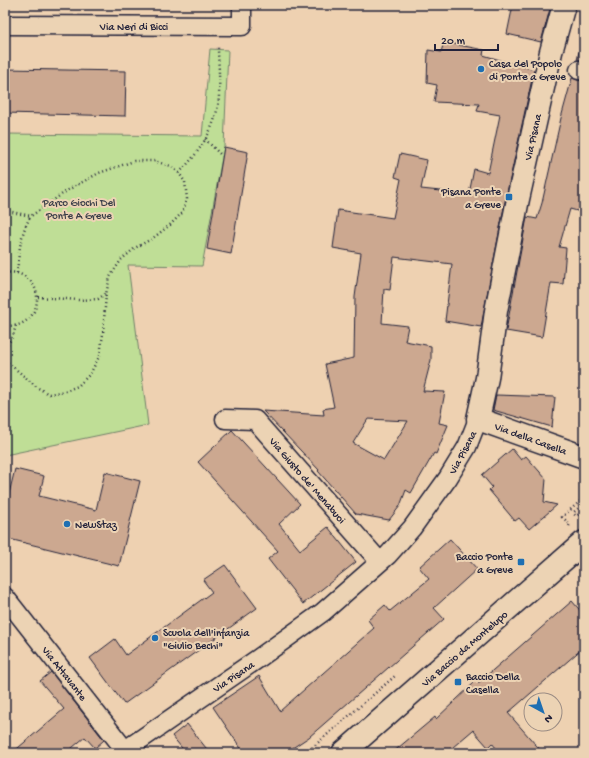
<svg xmlns="http://www.w3.org/2000/svg" width="589" height="758" font-family="'Gochi Hand',sans-serif">
<style>
.green{fill:#bfde96;stroke:#708068}
.building{fill:#cca890;stroke:#22223b;fill-rule:evenodd}
.lines{fill:none;stroke-linecap:round;stroke-linejoin:round}
.minor-casing{stroke:#22223b;stroke-width:21}
.tertiary-casing{stroke:#22223b;stroke-width:25}
.secondary-casing{stroke:#22223b;stroke-width:25}
.path{stroke:#22223b;stroke-width:2.5;stroke-dasharray:1 3;stroke-linecap:butt}
.minor{stroke:#ecd3b4;stroke-width:18}
.tertiary{stroke:#ecd3b4;stroke-width:22}
.secondary{stroke:#ecd3b4;stroke-width:22}
.poi-dot{fill:#1f6fb2;stroke:#ecd3b4;stroke-width:1.5}
.labels{text-anchor:middle;stroke-width:4;stroke-linejoin:round;paint-order:stroke}
.street-label{font-size:11px;fill:#22223b;stroke:#ecd3b4}
.poi-label{font-size:11px;fill:#22223b;stroke:#ecd3b4;text-anchor:start}
.park-label{font-size:11px;fill:#3a3e49;stroke:#ecd3b4}
</style>
<rect width="100%" height="100%" fill="#eed1b1"/>
<filter id="ink" filterUnits="userSpaceOnUse"><feTurbulence type="fractalNoise" baseFrequency=".025" numOctaves="2"/><feDisplacementMap in="SourceGraphic" scale="8" xChannelSelector="R" yChannelSelector="G"/><feConvolveMatrix kernelMatrix="1 2 1 2 8 2 1 2 1" color-interpolation-filters="sRGB"/></filter>
<g filter="url(#ink)">
<path class="green" d="M 210,49 L 228,50 L 224,147 L 202,266 L 128,265 L 148,425 L 5,455 L 5,134 L 202,136 Z"/>
<path class="building" d="M 513,5 L 551,5 L 541,42 L 507,34 Z
M 444,42 L 484,50 L 483,55 L 534,70 L 506,197 L 481,327 L 445,321 L 452,264 L 394,257 L 390,290 L 384,289 L 382,323 L 408,326 L 405,341 L 431,346 L 431,360 L 423,391 L 445,392 L 439,423 L 448,425 L 436,454 L 434,453 L 411,493 L 406,490 L 400,506 L 389,520 L 356,514 L 318,471 L 319,470 L 263,411 L 324,415 L 323,409 L 334,407 L 325,364 L 354,358 L 355,297 L 361,253 L 333,248 L 338,210 L 393,218 L 401,179 L 395,177 L 400,154 L 427,160 L 421,189 L 469,194 L 474,169 L 488,173 L 500,115 L 477,111 L 479,104 L 434,102 L 437,85 L 427,83 L 428,50 L 441,52 ZM 368,419 L 408,421 L 384,460 L 353,443 Z
M 579,52 L 584,53 L 584,60 L 577,60 Z
M 5,69 L 126,71 L 125,116 L 5,113 Z
M 572,78 L 577,80 L 584,81 L 584,198 L 581,212 L 570,209 L 559,247 L 566,248 L 563,284 L 551,283 L 542,337 L 506,331 L 527,217 L 537,219 L 542,203 L 561,118 Z
M 224,147 L 248,152 L 231,254 L 207,249 Z
M 496,395 L 555,397 L 552,427 L 493,410 Z
M 232,430 L 300,504 L 279,524 L 300,550 L 328,527 L 356,562 L 303,604 L 268,559 L 278,551 L 198,462 Z
M 512,449 L 521,460 L 526,456 L 546,479 L 544,502 L 557,505 L 529,529 L 519,518 L 515,521 L 489,490 L 492,487 L 482,475 Z
M 15,469 L 44,476 L 39,496 L 96,510 L 105,472 L 140,481 L 119,566 L 5,538 L 5,510 Z
M 450,539 L 477,569 L 434,608 L 444,619 L 309,737 L 285,753 L 244,753 L 213,707 L 259,676 L 280,711 L 374,628 L 368,620 L 385,605 L 390,611 L 429,579 L 419,567 Z
M 225,565 L 257,608 L 124,704 L 90,658 L 115,639 L 126,655 L 212,592 L 203,580 Z
M 572,601 L 584,615 L 584,647 L 508,713 L 543,753 L 500,753 L 492,743 L 488,747 L 473,730 L 446,753 L 392,753 L 435,717 L 436,719 L 475,682 L 477,684 Z
M 51,672 L 104,740 L 95,748 L 85,737 L 66,753 L 12,753 L 64,709 L 40,681 Z
M 187,724 L 210,753 L 186,753 L 172,736 Z"/>
<g class="lines">
<g class="minor-casing">
<path id="minor" d="M 5,25 L 242,26 L 242,5
M 579,70 L 584,71
M 225,419 L 255,420 L 380,562
M 5,597 L 125,750
M 121,753 L 259,658 L 323,612 L 388,555 L 412,528 L 448,478 L 467,447 L 478,419"/>
</g>
<g class="tertiary-casing">
<path id="tertiary" d="M 343,753 L 584,542"/>
</g>
<g class="secondary-casing">
<path id="secondary" d="M 564,5 L 551,52 L 518,199 L 496,311 L 487,378 L 478,419 L 584,457"/>
</g>
<path class="path" d="M 205,139 L 222,156
M 179,173 C 200,152 218,125 219,95 C 220,78 218,61 218,45
M 5,209 L 12,212 L 31,216 L 68,190 L 99,173 L 134,161 L 154,161 L 171,166 L 179,173 L 185,182 L 187,199 L 182,213 L 170,225 L 153,238 L 135,248 L 121,260 L 110,277 L 106,294 L 103,334 L 100,355 L 90,374 L 78,386 L 65,391 L 49,394 L 38,388 L 5,360
M 5,273 C 10,272 16,272 20,274 C 51,287 36,332 5,325
M 17,273 C 19,253 20,233 31,216
M 38,297 L 79,300 L 98,299 L 105,294
M 5,348 L 13,336 L 16,325
M 584,503 L 574,512 L 574,514 L 576,516 L 584,511
M 569,526 L 570,524 L 562,517 L 584,498
M 306,753 L 395,676"/>
<use href="#minor" class="minor"/>
<use href="#tertiary" class="tertiary"/>
<use href="#secondary" class="secondary"/>
</g>
</g>
<g class="poi-dot">
<circle cx="481" cy="69" r="4"/>
<rect x="505" y="193" width="8" height="8" rx="2"/>
<circle cx="67" cy="524" r="4"/>
<rect x="517" y="558" width="8" height="8" rx="2"/>
<circle cx="155" cy="638" r="4"/>
<rect x="454" y="678" width="8" height="8" rx="2"/>
</g>
<g class="labels">
<g class="street-label">
<text x="134" y="30">Via Neri di Bicci</text>
<text transform="translate(532 137) rotate(-77)" y="4">Via Pisana</text>
<text transform="translate(531 438) rotate(20)" y="4">Via della Casella</text>
<text transform="translate(462 452) rotate(-62)" y="4">Via Pisana</text>
<text transform="translate(308 480) rotate(49)" y="4">Via Giusto de' Menabuoi</text>
<text transform="translate(464 648) rotate(-41)" y="4">Via Baccio da Montelupo</text>
<text transform="translate(65 673) rotate(52)" y="4">Via Attavante</text>
<text transform="translate(233 676) rotate(-34)" y="4">Via Pisana</text>
</g>
<g class="poi-label">
<text x="489" y="67">Casa del Popolo<tspan x="489" dy="13">di Ponte a Greve</tspan></text>
<text x="501" y="195" text-anchor="end">Pisana Ponte<tspan x="501" dy="13">a Greve</tspan></text>
<text x="75" y="528">NewStaz</text>
<text x="513" y="560" text-anchor="end">Baccio Ponte<tspan x="513" dy="13">a Greve</tspan></text>
<text x="163" y="636">Scuola dell'infanzia<tspan x="163" dy="13">"Giulio Bechi"</tspan></text>
<text x="466" y="680">Baccio Della<tspan x="466" dy="13">Casella</tspan></text>
</g>
<g class="park-label">
<text x="79" y="206">Parco Giochi Del<tspan x="79" dy="13">Ponte A Greve</tspan></text>
</g>
</g>
<rect width="589" height="758" fill="none" stroke="#ecd3b4" stroke-width="20"/>
<rect x="10" y="10" width="569" height="738" fill="none" stroke="#22223b" stroke-width="1.5" filter="url(#ink)"/>
<g transform="translate(543 712) rotate(140)"><circle r="19" fill="#ecd3b4" stroke="#9b8c84"/>
<path d="M0-3L7 15L0 10L-7 15Z" fill="#1f6fb2"/>
<text y="-6" font-size="11" font-weight="bold" text-anchor="middle" fill="#22223b">N</text>
</g>
<path d="M435 44v6h63v-6" fill="none" stroke="#22223b" stroke-width="2"/>
<text x="441" y="44" font-size="12" fill="#22223b" stroke="#ecd3b4" stroke-width="3" paint-order="stroke">20 m</text>
</svg>
